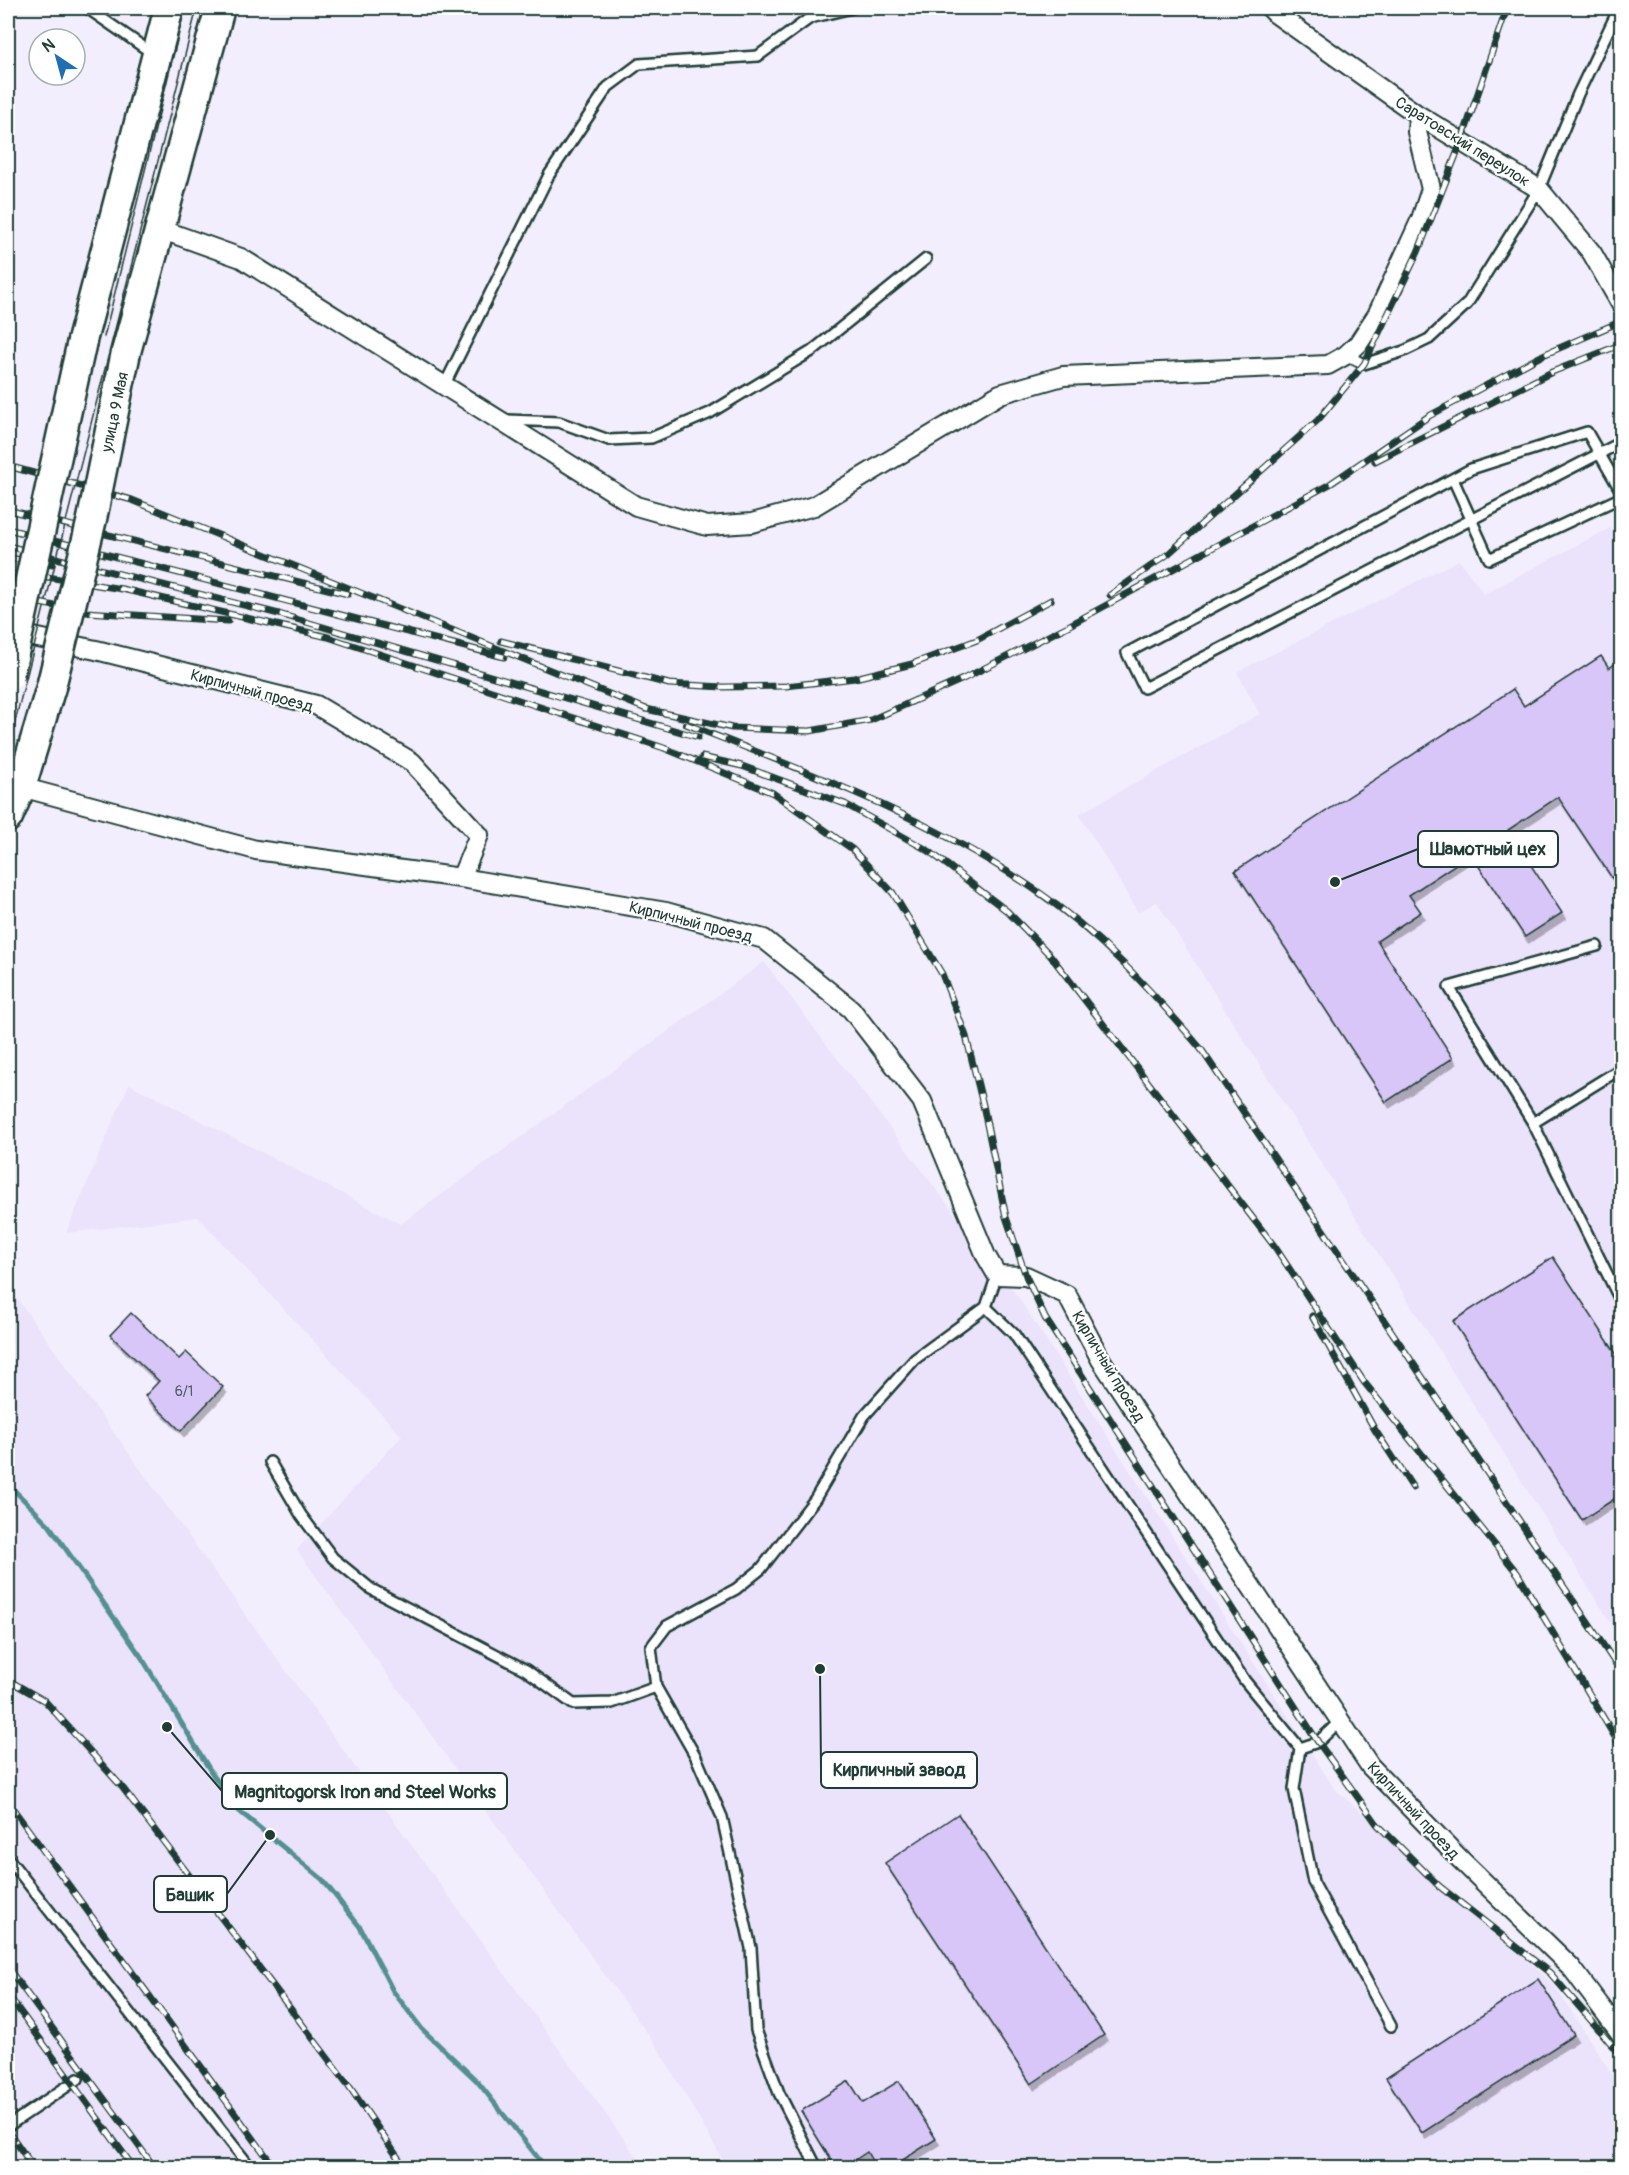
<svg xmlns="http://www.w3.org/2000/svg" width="1629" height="2175" font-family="Pangolin,sans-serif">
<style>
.built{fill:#ebe2fb}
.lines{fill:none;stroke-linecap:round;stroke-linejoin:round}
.stream{stroke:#539092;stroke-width:5}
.building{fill:#d7c6f7;stroke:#1f3d34;stroke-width:1.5;filter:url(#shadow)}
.service-casing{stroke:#1f3d34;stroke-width:14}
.minor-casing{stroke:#1f3d34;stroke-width:22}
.primary-casing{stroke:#1f3d34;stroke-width:33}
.service{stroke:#fff;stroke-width:9}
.minor{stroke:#fff;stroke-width:18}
.primary{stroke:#fff;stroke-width:28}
.tram{stroke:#1f3d34;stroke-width:1.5}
.rail-casing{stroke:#1f3d34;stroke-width:7}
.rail{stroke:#fff;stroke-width:4.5;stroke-dasharray:14;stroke-linecap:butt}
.primary-bridge-casing{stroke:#1f3d34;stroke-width:33;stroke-linecap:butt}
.primary-bridge{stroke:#fff;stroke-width:28}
.labels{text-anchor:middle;stroke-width:4.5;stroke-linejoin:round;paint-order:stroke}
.number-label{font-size:14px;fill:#4d5f65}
.street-label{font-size:16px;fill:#1f3d34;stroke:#fff}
.leader{fill:none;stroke:#1f3d34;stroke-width:2}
.callout-dot{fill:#1f3d34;stroke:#fff;stroke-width:2}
.callout{fill:#fff;stroke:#1f3d34;stroke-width:2}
.callout-label{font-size:18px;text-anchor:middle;font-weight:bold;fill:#1f3d34}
</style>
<defs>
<filter id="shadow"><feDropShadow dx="3.5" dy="6" stdDeviation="0" flood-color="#0004"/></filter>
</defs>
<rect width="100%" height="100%" fill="#f3eefd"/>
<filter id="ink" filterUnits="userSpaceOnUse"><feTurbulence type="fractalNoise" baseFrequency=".0167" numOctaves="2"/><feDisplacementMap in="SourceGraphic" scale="12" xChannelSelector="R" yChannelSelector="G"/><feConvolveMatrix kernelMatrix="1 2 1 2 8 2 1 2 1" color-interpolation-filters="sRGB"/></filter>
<g filter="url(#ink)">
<path class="built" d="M 1610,528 L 1621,540 L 1621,1639 L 1157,902 L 1138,912 L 1079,814 L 1260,714 L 1237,672 L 1459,560 L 1484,594 Z
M 764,962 L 1020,1300 L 1334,1788 L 1554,1985 L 1621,2088 L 1621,2167 L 727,2167 L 658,2048 L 297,1550 L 402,1436 L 198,1217 L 66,1233 L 129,1084 L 401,1224 Z
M 8,1286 L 644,2167 L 8,2167 Z"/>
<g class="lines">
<path class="stream" d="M 8,1484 L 49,1525 L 142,1658 L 213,1775 L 238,1810 L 322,1879 L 360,1927 L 393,1991 L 422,2029 L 477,2081 L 546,2168"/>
</g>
<path class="building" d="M 1601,656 L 1609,668 L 1622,659 L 1622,893 L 1558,797 L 1508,830 L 1562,913 L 1525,937 L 1471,854 L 1409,895 L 1421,912 L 1377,941 L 1453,1058 L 1386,1102 L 1235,871 L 1513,689 L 1524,706 Z
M 1553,1257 L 1622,1363 L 1622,1494 L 1582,1520 L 1453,1321 Z
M 131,1313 L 179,1359 L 186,1352 L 223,1387 L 181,1431 L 145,1396 L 159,1381 L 110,1335 Z
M 958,1814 L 1104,2035 L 1031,2084 L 885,1863 Z
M 1538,1979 L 1574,2035 L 1422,2133 L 1386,2078 Z
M 849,2081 L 863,2103 L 899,2081 L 936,2139 L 890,2168 L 876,2168 L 867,2152 L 843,2168 L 836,2168 L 801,2111 Z"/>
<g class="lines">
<g class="service-casing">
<path id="service" d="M 87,8 L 152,53
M 1346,355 L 1364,364 L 1404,351 L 1429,339 L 1467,304 L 1539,189 L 1578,94 L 1619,8
M 444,386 L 549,175 L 608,87 L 639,64 L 758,56 L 810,18 L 852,8
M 507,420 L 559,422 L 609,440 L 651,438 L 710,413 L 812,351 L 926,259
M 1622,442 C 1462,524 1303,606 1144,688 L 1127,653 L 1471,469 L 1587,432 L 1622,493
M 1453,479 L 1489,559 L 1622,497
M 1597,946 L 1449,987 L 1533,1123 L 1622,1304
M 1533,1123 L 1622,1068
M 986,1307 L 1014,1334 L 1245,1681 L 1300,1748 L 1294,1789 L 1313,1882 L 1391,2026
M 270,1462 L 301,1515 L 333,1558 L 371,1589 L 526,1670 L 573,1704 L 612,1703 L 656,1687
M 1300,1748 L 1318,1742 L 1340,1721
M 8,1858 L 251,2168
M 8,2126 L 78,2079
M 817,2168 L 779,2093 L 756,2030 L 751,1948 L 722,1817 L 696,1757 L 656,1687 L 651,1647 L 667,1626 L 736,1589 L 761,1569 L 815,1499 L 864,1416 L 915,1359 L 986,1307 L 997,1275"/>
</g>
<g class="minor-casing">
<path id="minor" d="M 1270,8 L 1276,14 L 1418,115 L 1539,189 L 1592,253 L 1622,306
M 160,229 L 241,258 L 636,506 L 707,526 L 752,523 L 814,506 L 1000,394 L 1063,376 L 1328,365 L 1346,355 L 1358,344 L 1377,315 L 1421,219 L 1431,189 L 1417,132 L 1418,115
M 9,632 L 96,650 L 316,705 L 412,762 L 479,835 L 461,878 L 256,850 L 21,787
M 461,878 L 666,912 L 764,939 L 851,1009 L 922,1101 L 986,1256 L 997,1275 L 1026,1276 L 1067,1295 L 1101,1360 L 1370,1766 L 1459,1858 L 1571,1967 L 1622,2035"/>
</g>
<g class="primary-casing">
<path id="primary" d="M 82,341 L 169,8
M 126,352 L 220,8
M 8,817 L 21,787 L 51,687"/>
</g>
<use href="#service" class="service"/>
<use href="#minor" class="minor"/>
<use href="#primary" class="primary"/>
<path class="tram" d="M 104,337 L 185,8
M 8,749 L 197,8"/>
<g class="rail-casing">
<path id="rail" d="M 1375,461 L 1552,372 L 1622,344
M 8,466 L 132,500 L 646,709 L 732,728 L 810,731 L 871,720 L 963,679 L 1066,627 L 1330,484 L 1429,416 L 1543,355 L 1622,321
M 8,510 L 348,594
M 8,529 L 504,657
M 8,546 L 279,614 L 698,737
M 8,558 L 52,564
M 8,574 L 35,575 L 122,589 L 328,637 L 664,748 L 773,793 L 852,849 L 893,893 L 942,974 L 966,1036 L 983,1105 L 1006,1217 L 1026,1276 L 1045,1318 L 1318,1742 L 1377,1824 L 1439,1886 L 1550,1973 L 1622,2056
M 1110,595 L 1168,554 L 1318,420 L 1364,364 L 1418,252 L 1462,140 L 1507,8
M 8,597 L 86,612 L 228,621
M 501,641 L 669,684 L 723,687 L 786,686 L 855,678 L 912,664 L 977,640 L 1051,600
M 686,724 C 805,771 927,816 1034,889 C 1099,933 1151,990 1201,1049 L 1622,1673
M 702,757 L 742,766 L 845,804 L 929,851 L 1007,911 L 1050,955 L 1275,1247 L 1364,1382 L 1518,1574 L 1622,1749
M 1312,1316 L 1375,1430 L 1413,1488
M 8,1680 L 45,1701 L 122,1787 L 349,2086 L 405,2168
M 8,1802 L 275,2168
M 8,1968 L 155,2168
M 8,1995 L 134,2168
M 8,2131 L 34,2168
M 8,2167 L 8,2168"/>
</g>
<use href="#rail" class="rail"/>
<g class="primary-bridge-casing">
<path id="primary-bridge" d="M 9,676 L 82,341
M 51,687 L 92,519 L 126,352"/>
</g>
<use href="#primary-bridge" class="primary-bridge"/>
</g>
</g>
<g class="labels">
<g class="number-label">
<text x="184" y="1396">6/1</text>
</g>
<g class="street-label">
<text transform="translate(1463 141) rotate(32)" y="6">Саратовский переулок</text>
<text transform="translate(114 412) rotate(-78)" y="6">улица 9 Мая</text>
<text transform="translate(252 690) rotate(15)" y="6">Кирпичный проезд</text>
<text transform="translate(691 921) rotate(14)" y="6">Кирпичный проезд</text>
<text transform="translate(1109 1366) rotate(59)" y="6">Кирпичный проезд</text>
<text transform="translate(1414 1810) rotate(47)" y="6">Кирпичный проезд</text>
</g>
</g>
<path class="leader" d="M1335 882L1418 849M820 1669L821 1770M167 1727L222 1791M270 1835L227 1894"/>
<g class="callout-dot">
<circle cx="1335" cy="882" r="6"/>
<circle cx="820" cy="1669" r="6"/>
<circle cx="167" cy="1727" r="6"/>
<circle cx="270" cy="1835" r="6"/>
</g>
<g class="callout">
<rect x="1418" y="831" width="140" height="36" rx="6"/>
<rect x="821" y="1752" width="156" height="36" rx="6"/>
<rect x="222" y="1773" width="285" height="36" rx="6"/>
<rect x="154" y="1876" width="73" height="36" rx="6"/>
</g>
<g class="callout-label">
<text x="1488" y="855">Шамотный цех</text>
<text x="899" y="1776">Кирпичный завод</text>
<text x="365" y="1798">Magnitogorsk Iron and Steel Works</text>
<text x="190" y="1901">Башик</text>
</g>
<rect width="1629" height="2175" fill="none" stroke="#fff" stroke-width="30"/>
<rect x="15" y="15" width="1599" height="2145" fill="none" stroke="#1f3d34" stroke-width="2" filter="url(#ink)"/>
<g transform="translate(57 57) rotate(324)"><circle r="28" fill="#ffffff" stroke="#a5b1ae" stroke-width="1.5"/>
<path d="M0-4.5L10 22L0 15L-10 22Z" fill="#1f6fb2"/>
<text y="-9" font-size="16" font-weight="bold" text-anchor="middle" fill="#1f3d34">N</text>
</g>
</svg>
